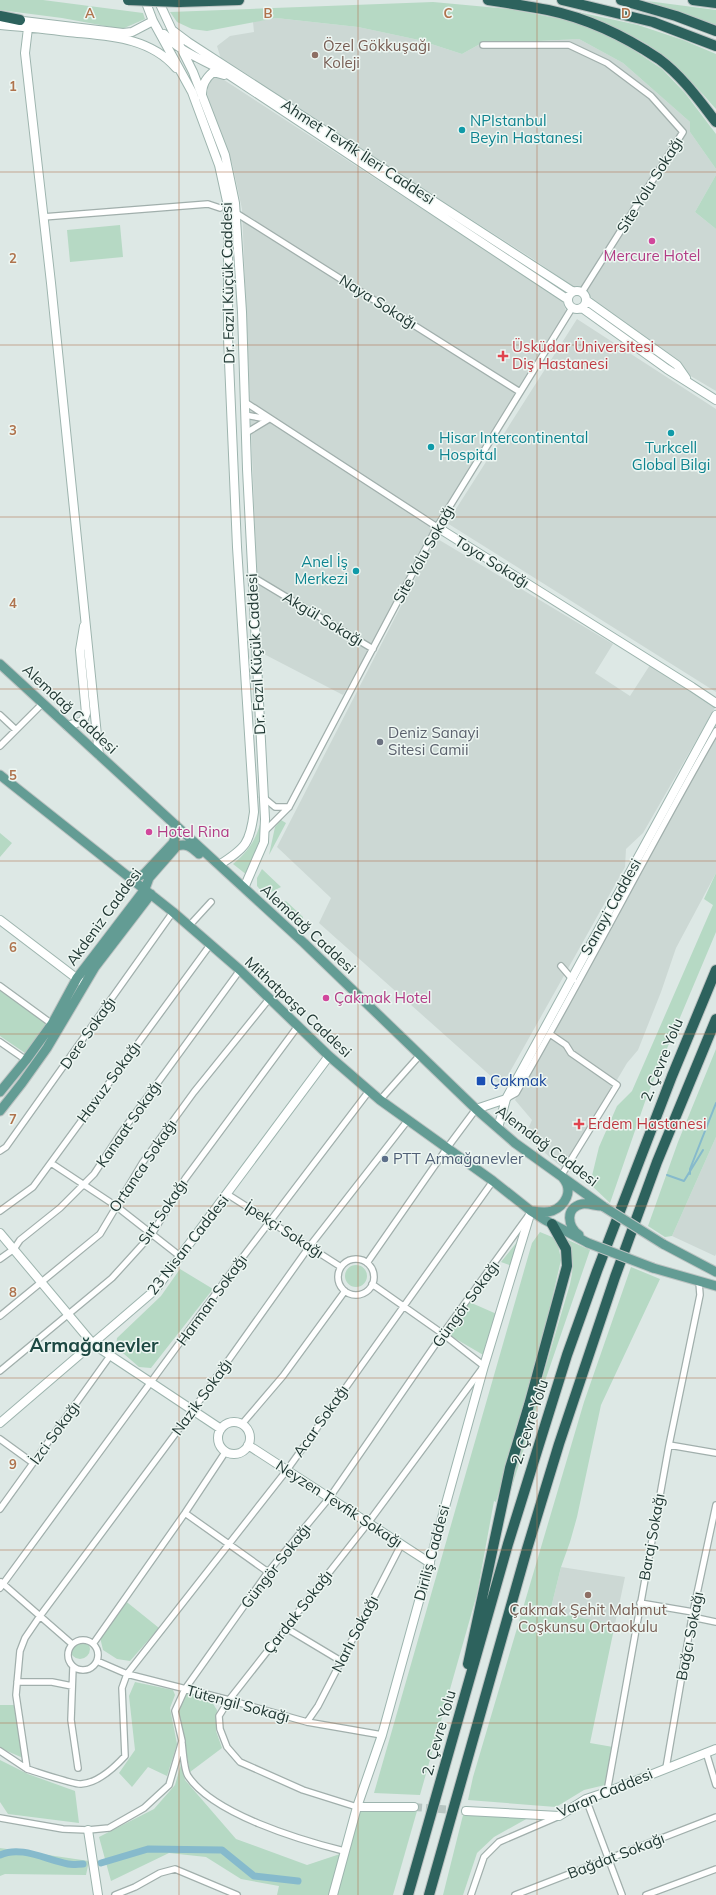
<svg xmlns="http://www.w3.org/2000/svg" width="716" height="1895" font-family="Mulish,sans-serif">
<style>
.built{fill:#ccd8d4}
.green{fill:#b6d9c4}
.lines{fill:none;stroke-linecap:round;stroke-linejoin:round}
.stream{stroke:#86bacc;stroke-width:2}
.canal{stroke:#86bacc;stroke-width:7}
.secondary-tunnel{stroke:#b7c5c1;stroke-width:8;stroke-dasharray:8 4;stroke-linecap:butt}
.street-casing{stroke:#a1afac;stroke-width:8}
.secondary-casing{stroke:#9db4ae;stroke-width:10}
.primary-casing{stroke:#bcc3c2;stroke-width:11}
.highway-casing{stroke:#bcc3c2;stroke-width:12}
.street{stroke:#fff;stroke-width:5.5}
.secondary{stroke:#fff;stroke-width:8}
.primary{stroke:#639c94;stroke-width:9}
.highway{stroke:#2d625d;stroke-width:10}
.primary-bridge-casing{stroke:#bcc3c2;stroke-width:11;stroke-linecap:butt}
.highway-bridge-casing{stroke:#bcc3c2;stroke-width:12;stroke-linecap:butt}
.primary-bridge{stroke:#639c94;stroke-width:9}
.highway-bridge{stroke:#2d625d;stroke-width:10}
.grid{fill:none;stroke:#af734d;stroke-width:1;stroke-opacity:0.55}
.education-dot{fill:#8d6e63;stroke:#edf6f2;stroke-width:1.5}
.culture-dot{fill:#0f9aa8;stroke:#edf6f2;stroke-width:1.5}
.hotel-dot{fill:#d1479c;stroke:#edf6f2;stroke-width:1.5}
.health-dot{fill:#e0444e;stroke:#edf6f2;stroke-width:1.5}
.worship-dot{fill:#6b7280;stroke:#edf6f2;stroke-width:1.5}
.transit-dot{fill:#1a4fb4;stroke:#edf6f2;stroke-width:1.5}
.service-dot{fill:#5c6f8a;stroke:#edf6f2;stroke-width:1.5}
.labels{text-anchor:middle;stroke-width:3;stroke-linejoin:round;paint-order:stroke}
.education-label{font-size:15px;fill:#785e54;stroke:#edf6f2;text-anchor:start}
.culture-label{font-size:15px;fill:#0d838f;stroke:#edf6f2;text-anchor:start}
.street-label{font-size:15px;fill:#203733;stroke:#edf6f2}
.hotel-label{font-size:15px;fill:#b23c85;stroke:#edf6f2;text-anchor:start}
.health-label{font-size:15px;fill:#be3a42;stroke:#edf6f2;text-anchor:start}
.worship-label{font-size:15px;fill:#5b616d;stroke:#edf6f2;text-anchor:start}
.transit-label{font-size:15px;fill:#164399;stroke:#edf6f2;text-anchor:start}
.service-label{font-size:15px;fill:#4e5e75;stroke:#edf6f2;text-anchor:start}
.district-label{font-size:19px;font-weight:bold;fill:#1d4842;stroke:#edf6f2}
.grid-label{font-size:13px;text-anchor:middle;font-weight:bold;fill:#af734d;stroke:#edf6f2;stroke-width:3;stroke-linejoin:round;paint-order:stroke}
</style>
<rect width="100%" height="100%" fill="#dde8e5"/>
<path class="built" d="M 276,18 L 358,27 L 419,40 L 462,54 L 480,44 L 579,39 L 623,63 L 690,122 L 690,132 L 716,169 L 716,175 L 695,212 L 716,229 L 716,391 L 689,375 L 680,361 L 533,259 L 221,59 L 217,46 L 230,36 L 254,32 L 253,22 Z
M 214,77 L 221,78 L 562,300 L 566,311 L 343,695 L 260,652 L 242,209 L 232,163 L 207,98 L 208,84 Z
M 577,319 L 716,409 L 716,692 L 447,523 Z
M 436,538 L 613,644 L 595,673 L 630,696 L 650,665 L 716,706 L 643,833 L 626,849 L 625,867 L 502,1086 L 319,923 L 331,898 L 277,847 Z
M 716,735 L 716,873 L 676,948 L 661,992 L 638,1050 L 627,1063 L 564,1169 L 525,1136 L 532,1120 L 515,1100 L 577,979 Z
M 716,1137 L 716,1254 L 715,1256 L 672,1236 Z
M 561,1567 L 625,1577 L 615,1624 L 550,1612 Z"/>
<path class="green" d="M 0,0 L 43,0 L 143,13 L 145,19 L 122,29 L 62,18 L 0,10 Z
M 647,1 L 716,10 L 716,25 Z
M 433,2 L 509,9 L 577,22 L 617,39 L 662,69 L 685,93 L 716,134 L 716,169 L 690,132 L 690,122 L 623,63 L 579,39 L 480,44 L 462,54 L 419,40 L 358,27 L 276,18 L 207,31 L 192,29 L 177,22 L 170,12 Z
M 550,6 L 638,25 L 683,40 L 716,54 L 716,109 C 698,89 681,69 660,53 C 628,29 587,18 550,6 Z
M 716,175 L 716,229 L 695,212 Z
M 120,225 L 123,257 L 70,262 L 67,230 Z
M 263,812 L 262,833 L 247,875 L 233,864 C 252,848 258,836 263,812 Z
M 281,820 L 286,823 L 269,855 L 275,827 Z
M 0,833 L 12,843 L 0,857 Z
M 262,869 L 281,887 L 265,895 L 257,886 L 257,878 Z
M 716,873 L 716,932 L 647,1096 L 610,1203 L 590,1184 L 599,1147 L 617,1106 L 632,1091 L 713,905 L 704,899 Z
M 286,901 L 303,917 L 302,930 L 278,904 Z
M 0,989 L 45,1023 L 45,1028 L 29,1052 L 25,1053 L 0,1036 Z
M 716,1049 L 716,1137 L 672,1236 L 665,1237 L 648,1226 L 678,1142 Z
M 540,1232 L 557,1239 L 561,1260 L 540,1351 L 496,1502 L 494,1501 L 477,1594 L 420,1795 L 374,1793 L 532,1243 Z
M 566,1239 L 590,1250 L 545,1381 L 504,1512 L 514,1474 L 570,1284 C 574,1265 574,1258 566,1239 Z
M 517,1242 L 521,1244 L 512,1266 L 501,1262 Z
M345 1276a11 11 0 1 1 22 0a11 11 0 1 1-22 0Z
M 631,1267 L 660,1279 L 601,1405 L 577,1517 L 570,1542 L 561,1567 L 550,1612 L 615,1624 L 590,1743 L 613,1747 L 605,1785 L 584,1790 L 556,1807 L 468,1800 L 473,1777 L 584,1402 Z
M 180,1269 L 213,1289 L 151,1368 L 139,1367 L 116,1347 L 117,1338 L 161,1296 Z
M 467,1301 L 499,1315 L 485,1356 L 444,1332 Z
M 123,1599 L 159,1628 L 130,1661 L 117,1659 L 103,1650 L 99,1633 Z
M70 1649a10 10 0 1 1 20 0a10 10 0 1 1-20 0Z
M 135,1682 L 173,1690 L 175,1695 L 170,1708 L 177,1744 L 167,1776 L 148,1767 L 132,1787 L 119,1773 L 135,1750 L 129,1696 Z
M 186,1693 L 210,1699 L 217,1710 L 216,1731 L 222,1748 L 190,1772 L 178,1712 Z
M 0,1705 L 14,1705 L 23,1758 L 0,1748 Z
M 0,1760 L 28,1774 L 75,1791 L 79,1823 L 8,1814 L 0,1802 Z
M 181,1764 L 185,1780 L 236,1839 L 307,1865 L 340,1854 L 330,1895 L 277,1895 L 279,1886 L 241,1879 L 206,1857 L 169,1853 L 111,1881 L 99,1837 L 154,1809 L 175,1785 Z
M 407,1810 L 417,1811 L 393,1895 L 337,1895 L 359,1811 Z
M 473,1811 L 528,1818 L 494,1837 L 477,1853 L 463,1895 L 443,1895 L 463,1815 Z
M 0,1848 L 89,1861 L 86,1875 L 5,1874 L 0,1876 Z"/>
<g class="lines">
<path class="stream" d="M 690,1174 L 690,1169 L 716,1103
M 667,1175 L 684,1181 L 703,1150"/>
<path class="canal" d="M 0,1855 C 21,1845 46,1860 68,1864 C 73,1865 78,1864 83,1864
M 101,1863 L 148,1849 L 222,1850 L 254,1876 L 298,1881"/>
<path class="secondary-tunnel" d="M 414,1807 L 466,1811"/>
<g class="street-casing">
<path id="street" d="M 483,45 L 569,45 L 607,63 L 651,96 L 683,132 L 582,292
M 236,213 L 520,392
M 43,217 L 208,204 L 220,208
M 245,402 L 437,527
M 245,415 L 267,419
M 246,433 L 269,419
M 253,577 L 373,649
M 0,715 L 16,730
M 0,746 L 43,703
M 263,797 L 275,807 L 289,807
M 265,831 L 289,807 L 437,527 L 572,308
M 189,926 L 211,902
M 561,966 L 573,980
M 0,986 L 52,1024
M 550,1034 L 566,1045 L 571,1053 L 617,1085 L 561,1176
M 0,1042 L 26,1060
M 507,1098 L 516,1093 C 585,974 647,851 716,731
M 380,1100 L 420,1055
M 408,1120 L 309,1247 L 193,1410 L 40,1616 L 25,1638 L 20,1651 L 16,1695 L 27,1769 C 37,1772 75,1785 81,1784 C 98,1783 114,1768 125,1756 L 122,1688 L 127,1674 L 287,1470 L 493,1181
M 0,1151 L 6,1147 L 173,912
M 51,1163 L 116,1206 L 181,1257
M 227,1194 L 341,1267
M 0,1211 L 33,1187 L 210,945
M 0,1259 L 14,1249 L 20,1240 L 60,1208 L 94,1174 L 121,1133 L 240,970
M338 1277a18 18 0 1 1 36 0a18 18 0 1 1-36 0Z
M 367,1263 L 447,1148 L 476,1109
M 0,1316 L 100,1234 L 143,1162 L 194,1092 L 269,999
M 0,1371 L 112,1278 L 152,1234 L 185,1179 L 298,1026
M 242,1424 L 283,1376 L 345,1291
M 0,1439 L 33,1463
M 669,1445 L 716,1453
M 0,1509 L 110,1356
M 185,1513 L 268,1572
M 1,1582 L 72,1644
M 0,1588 L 233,1270 L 369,1091
M 640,1603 L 693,1612
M 692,1617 L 716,1622
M 286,1628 L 341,1661
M68 1655a15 15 0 1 1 30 0a15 15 0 1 1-30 0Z
M 93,1644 L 185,1513 L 226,1451
M 97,1661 L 127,1674 L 229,1700 L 307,1722 L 382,1735
M 73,1667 L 71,1720 L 78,1768
M 17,1682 L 52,1682 L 72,1686
M 307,1722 L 318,1706 L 401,1545
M 182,1743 C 183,1751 184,1770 188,1776 C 213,1814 300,1840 344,1851
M 0,1751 L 27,1769
M 706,1752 L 716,1785
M 666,1768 L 692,1617 L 716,1505
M 607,1792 L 669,1445 L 700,1295 L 699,1282
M 586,1799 L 622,1895
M 357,1807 L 303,1790 L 240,1762 L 227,1747 L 220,1729 L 219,1716 L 229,1700 L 368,1523 L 484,1366 L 443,1334 L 372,1284
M 0,1818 L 63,1829 L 88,1830 L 109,1828 L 144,1808 L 169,1785 L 182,1741 L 175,1711 L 185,1689 L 268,1572 L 330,1497 L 444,1332 L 528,1216
M 115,1895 L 135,1887 L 160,1873 L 175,1869 L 237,1895
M 471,1895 L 484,1857 L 499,1842 L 557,1817
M 515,1895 L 716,1817
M 646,1895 L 716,1869"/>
</g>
<g class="secondary-casing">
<path id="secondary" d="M 145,0 L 153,21 L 192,92 L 219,165 L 228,206 L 228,338 L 237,547 L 254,812 C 250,843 246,848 219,865
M 158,0 L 172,30 L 188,42 L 572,291
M 15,20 L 123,33 L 132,32 L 153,21
M 0,25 C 23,27 45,29 68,32 C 105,36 149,36 176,68
M 28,28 L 25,53 L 51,283 L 99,755
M 172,30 L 193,72 L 225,155 L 235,203 L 242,312 L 247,469 L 265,819 L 264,842 L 244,888
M 164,34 C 180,52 202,59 223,71 L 567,299
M 202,96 C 202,85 205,79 213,72 L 224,75
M568 300a9 9 0 1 1 18 0a9 9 0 1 1-18 0Z
M 586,300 L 677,365 L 686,378
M 582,308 L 667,369 L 716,400
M 437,527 L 692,687 L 716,703
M 67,726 L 83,721 L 86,713 L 80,650 L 84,626
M 0,920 L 84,984
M 476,1109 L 506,1099
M 498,1128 L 506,1099 L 716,715
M 0,1233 L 93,1344 L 221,1429
M218 1438a16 16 0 1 1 32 0a16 16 0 1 1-32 0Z
M 0,1423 L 155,1290 L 329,1056
M 248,1445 L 430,1563
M 357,1807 L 414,1807
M 466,1811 L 559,1816 L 586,1799 L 607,1792 L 716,1749
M 88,1830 L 98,1895
M 333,1895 L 357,1807 L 382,1735 L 484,1366 L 531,1211"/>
</g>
<g class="primary-casing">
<path id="primary" d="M 0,664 L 304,943 L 476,1109 L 515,1143 L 604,1207
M 0,775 L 173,912 L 240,970 L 329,1056 L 380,1100 L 493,1181 L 531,1211 L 545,1220 L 588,1243
M 129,876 L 135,878 L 144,874 L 173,843 L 175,838 L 176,825
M 0,1092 L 26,1060 L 52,1024 L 77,978 L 145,889 L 149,878 L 177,846 C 187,843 191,847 199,854
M 0,1111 L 22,1083 L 47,1048 L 95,967 L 151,894
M 532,1211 C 539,1212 546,1213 552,1211 C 565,1206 574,1191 563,1178
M 579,1235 C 568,1227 564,1208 582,1204 C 588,1203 596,1206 601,1206
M 663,1244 L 716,1272
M 653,1268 L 716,1286"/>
</g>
<g class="highway-casing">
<path id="highway" d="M 488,0 C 508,3 528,6 548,10 C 586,18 626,37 659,59 C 682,76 699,100 716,122
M 562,0 L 653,22 L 716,46
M 621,0 L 676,16 L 716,31
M 693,0 L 716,3
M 179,2 L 239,0
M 0,16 L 20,20
M 468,1664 L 510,1468 L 529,1405 L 567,1266 L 566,1249 L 552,1224
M 408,1895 L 508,1544 L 567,1355 L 597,1271 L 672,1076 L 716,970
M 429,1895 L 527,1549 L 559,1444 L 615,1277 L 657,1162 L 716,1019"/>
</g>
<use href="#street" class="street"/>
<use href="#secondary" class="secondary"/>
<use href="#primary" class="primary"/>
<use href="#highway" class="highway"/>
<g class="primary-bridge-casing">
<path id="primary-bridge" d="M 604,1207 L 663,1244
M 588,1243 L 653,1268"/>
</g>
<g class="highway-bridge-casing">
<path id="highway-bridge" d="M 128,0 L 179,2"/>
</g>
<use href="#primary-bridge" class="primary-bridge"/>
<use href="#highway-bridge" class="highway-bridge"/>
</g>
<path class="grid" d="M 179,0 L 179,1895M 358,0 L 358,1895M 537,0 L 537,1895M 0,172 L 716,172M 0,345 L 716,345M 0,517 L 716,517M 0,689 L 716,689M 0,861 L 716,861M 0,1034 L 716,1034M 0,1206 L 716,1206M 0,1378 L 716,1378M 0,1550 L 716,1550M 0,1723 L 716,1723"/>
<g class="education-dot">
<circle cx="315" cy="55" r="4"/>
<circle cx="588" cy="1595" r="4"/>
</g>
<g class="culture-dot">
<circle cx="462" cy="130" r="4"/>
<circle cx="671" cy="433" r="4"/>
<circle cx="431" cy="447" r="4"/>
<circle cx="356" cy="571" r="4"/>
</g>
<g class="hotel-dot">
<circle cx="652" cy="241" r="4"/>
<circle cx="149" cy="832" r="4"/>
<circle cx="326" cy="998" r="4"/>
</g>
<g class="health-dot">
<path d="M501 350h4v4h4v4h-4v4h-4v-4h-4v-4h4z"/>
<path d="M577 1118h4v4h4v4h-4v4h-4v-4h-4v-4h4z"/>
</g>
<circle class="worship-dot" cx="380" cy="742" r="4"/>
<rect class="transit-dot" x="476" y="1076" width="10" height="10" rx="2"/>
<circle class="service-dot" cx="385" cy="1159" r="4"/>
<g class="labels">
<g class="education-label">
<text x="323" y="51">Özel Gökkuşağı<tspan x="323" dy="17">Koleji</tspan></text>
<text x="588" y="1615" text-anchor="middle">Çakmak Şehit Mahmut<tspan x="588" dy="17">Coşkunsu Ortaokulu</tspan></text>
</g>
<g class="culture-label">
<text x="470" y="126">NPIstanbul<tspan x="470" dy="17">Beyin Hastanesi</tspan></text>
<text x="439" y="443">Hisar Intercontinental<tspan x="439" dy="17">Hospital</tspan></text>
<text x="671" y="453" text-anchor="middle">Turkcell<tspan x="671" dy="17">Global Bilgi</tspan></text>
<text x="348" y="567" text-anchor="end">Anel İş<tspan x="348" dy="17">Merkezi</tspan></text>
</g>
<g class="street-label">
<text transform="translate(358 152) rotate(33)" y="5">Ahmet Tevfik İleri Caddesi</text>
<text transform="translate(650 185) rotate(-58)" y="5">Site Yolu Sokağı</text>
<text transform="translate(228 283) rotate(-91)" y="5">Dr. Fazıl Küçük Caddesi</text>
<text transform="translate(378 302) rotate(32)" y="5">Naya Sokağı</text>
<text transform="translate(424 554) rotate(-61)" y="5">Site Yolu Sokağı</text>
<text transform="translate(492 562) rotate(32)" y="5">Toya Sokağı</text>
<text transform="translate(323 619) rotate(31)" y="5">Akgül Sokağı</text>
<text transform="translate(256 654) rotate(-93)" y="5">Dr. Fazıl Küçük Caddesi</text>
<text transform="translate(70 709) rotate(43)" y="5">Alemdağ Caddesi</text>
<text transform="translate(611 907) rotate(-61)" y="5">Sanayi Caddesi</text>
<text transform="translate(104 917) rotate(-54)" y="5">Akdeniz Caddesi</text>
<text transform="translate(308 929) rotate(43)" y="5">Alemdağ Caddesi</text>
<text transform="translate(298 1007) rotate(43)" y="5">Mithatpaşa Caddesi</text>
<text transform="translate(88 1033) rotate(-55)" y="5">Dere Sokağı</text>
<text transform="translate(662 1060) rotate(-68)" y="5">2. Çevre Yolu</text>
<text transform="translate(109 1082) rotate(-54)" y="5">Havuz Sokağı</text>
<text transform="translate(129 1124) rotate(-55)" y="5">Kanaat Sokağı</text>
<text transform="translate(547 1146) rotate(37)" y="5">Alemdağ Caddesi</text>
<text transform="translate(143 1166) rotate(-56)" y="5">Ortanca Sokağı</text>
<text transform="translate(163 1212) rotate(-56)" y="5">Sırt Sokağı</text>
<text transform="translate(284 1230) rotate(33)" y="5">İpekçi Sokağı</text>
<text transform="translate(188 1245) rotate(-52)" y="5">23 Nisan Caddesi</text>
<text transform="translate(212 1300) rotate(-54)" y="5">Harman Sokağı</text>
<text transform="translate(466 1304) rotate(-54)" y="5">Güngör Sokağı</text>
<text transform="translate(202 1397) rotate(-54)" y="5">Nazik Sokağı</text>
<text transform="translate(321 1421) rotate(-55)" y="5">Acar Sokağı</text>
<text transform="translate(530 1422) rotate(-72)" y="5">2. Çevre Yolu</text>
<text transform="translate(55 1433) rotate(-54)" y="5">İzci Sokağı</text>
<text transform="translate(339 1504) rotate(33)" y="5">Neyzen Tevfik Sokağı</text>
<text transform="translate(652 1537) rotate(-80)" y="5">Baraj Sokağı</text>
<text transform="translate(432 1553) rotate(-75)" y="5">Diriliş Caddesi</text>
<text transform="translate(276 1566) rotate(-52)" y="5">Güngör Sokağı</text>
<text transform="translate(298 1612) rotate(-52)" y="5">Çardak Sokağı</text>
<text transform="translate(355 1634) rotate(-63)" y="5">Narlı Sokağı</text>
<text transform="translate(690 1636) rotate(-79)" y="5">Bağcı Sokağı</text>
<text transform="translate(238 1704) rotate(15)" y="5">Tütengil Sokağı</text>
<text transform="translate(439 1733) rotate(-74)" y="5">2. Çevre Yolu</text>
<text transform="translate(605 1793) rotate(-23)" y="5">Varan Caddesi</text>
<text transform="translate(616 1856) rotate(-21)" y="5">Bağdat Sokağı</text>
</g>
<g class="hotel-label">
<text x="652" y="261" text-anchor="middle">Mercure Hotel</text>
<text x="157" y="837">Hotel Rina</text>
<text x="334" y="1003">Çakmak Hotel</text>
</g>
<g class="health-label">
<text x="512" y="352">Üsküdar Üniversitesi<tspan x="512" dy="17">Diş Hastanesi</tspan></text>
<text x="588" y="1129">Erdem Hastanesi</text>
</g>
<g class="worship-label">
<text x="388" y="738">Deniz Sanayi<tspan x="388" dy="17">Sitesi Camii</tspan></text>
</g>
<g class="transit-label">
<text x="490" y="1086">Çakmak</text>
</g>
<g class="service-label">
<text x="393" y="1164">PTT Armağanevler</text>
</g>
<g class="district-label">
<text x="94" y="1352">Armağanevler</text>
</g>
</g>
<g class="grid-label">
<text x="90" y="18">A</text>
<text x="268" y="18">B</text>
<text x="448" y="18">C</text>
<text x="626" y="18">D</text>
<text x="13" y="91">1</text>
<text x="13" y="263">2</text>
<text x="13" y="435">3</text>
<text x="13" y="608">4</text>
<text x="13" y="780">5</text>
<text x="13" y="952">6</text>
<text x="13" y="1124">7</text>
<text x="13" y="1297">8</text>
<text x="13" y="1469">9</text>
</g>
</svg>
